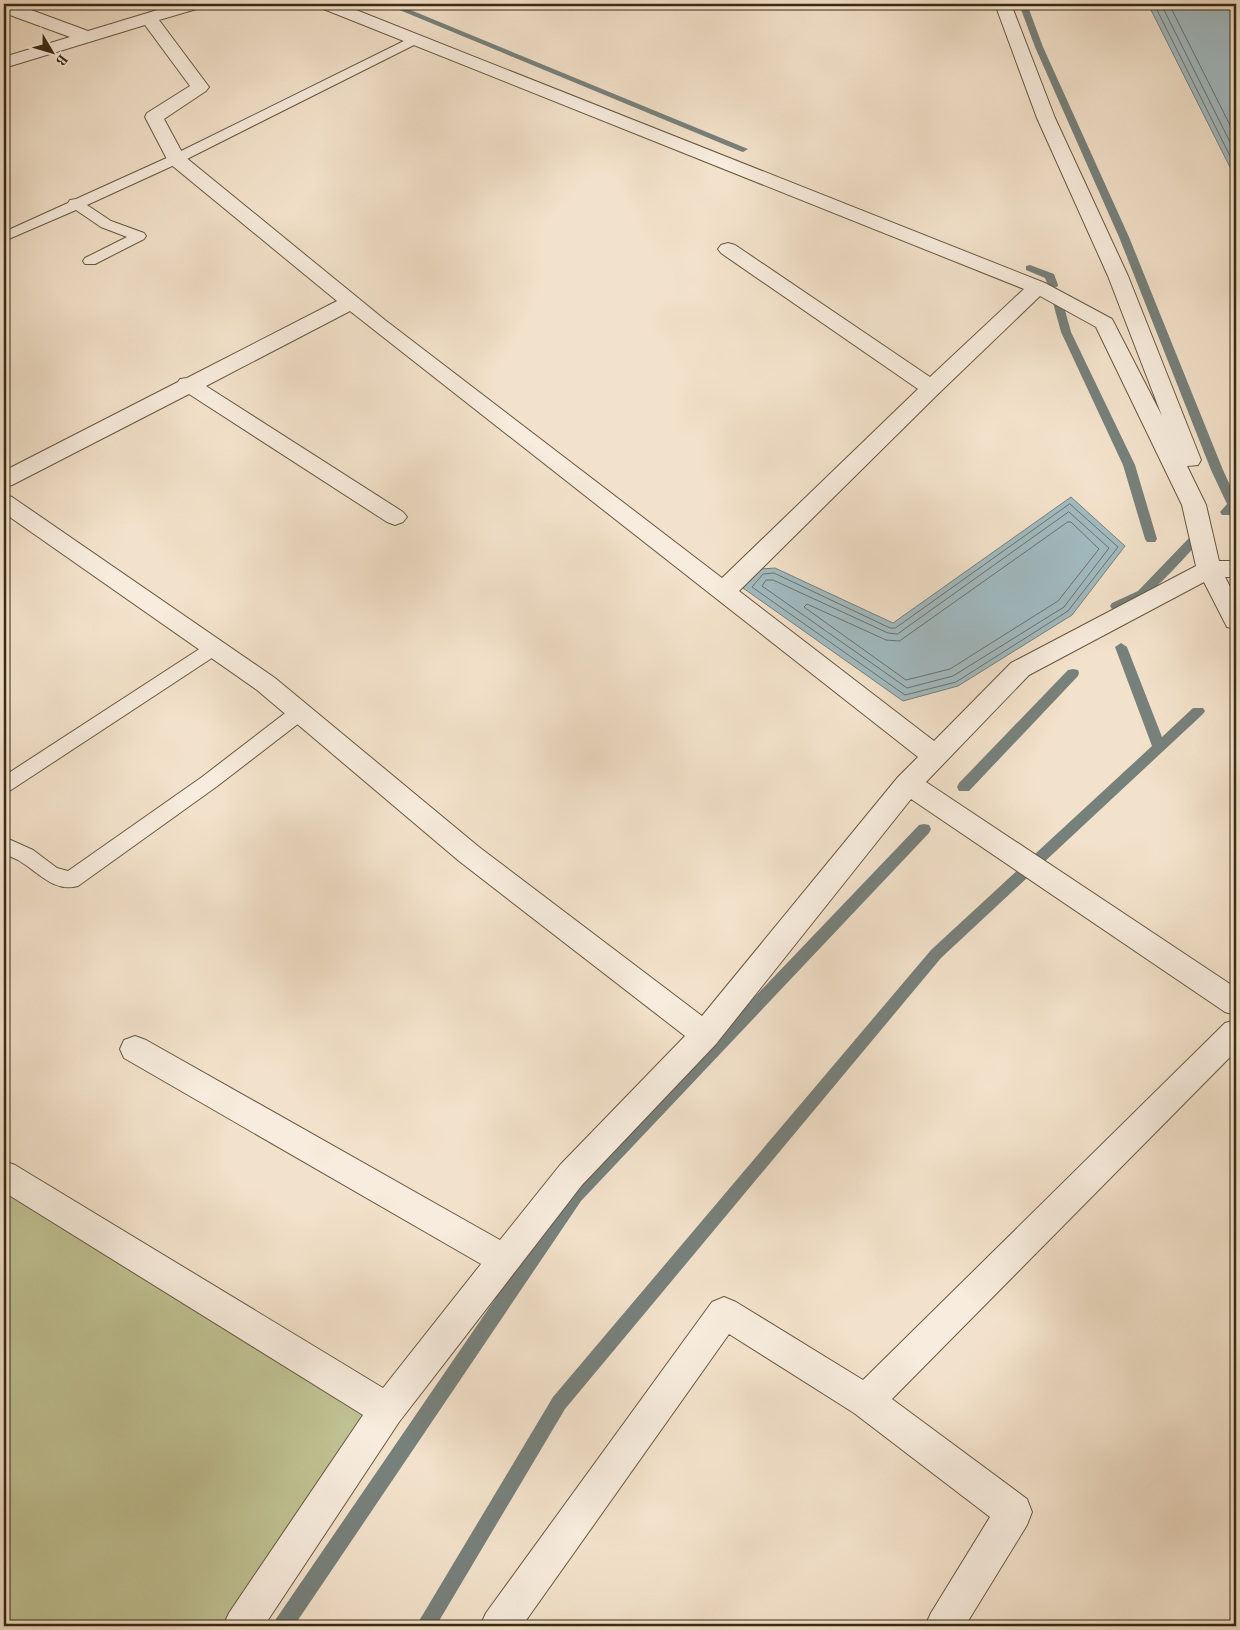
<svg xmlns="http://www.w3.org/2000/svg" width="1240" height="1630" font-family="'Old Standard TT',serif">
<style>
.green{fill:#c0c293;stroke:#7c7654}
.water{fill:#a1bbc2;stroke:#77817c}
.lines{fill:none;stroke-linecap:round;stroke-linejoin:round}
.shore{stroke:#6d726b;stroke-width:1}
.stream{fill:#77817c;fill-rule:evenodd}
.service-casing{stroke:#685842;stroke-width:2}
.minor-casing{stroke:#685842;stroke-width:2}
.service{fill:#f7ecdd;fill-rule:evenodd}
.minor{fill:#f7ecdd;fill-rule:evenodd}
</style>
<rect width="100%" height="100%" fill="#f3e2cb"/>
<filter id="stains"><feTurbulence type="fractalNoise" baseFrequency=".004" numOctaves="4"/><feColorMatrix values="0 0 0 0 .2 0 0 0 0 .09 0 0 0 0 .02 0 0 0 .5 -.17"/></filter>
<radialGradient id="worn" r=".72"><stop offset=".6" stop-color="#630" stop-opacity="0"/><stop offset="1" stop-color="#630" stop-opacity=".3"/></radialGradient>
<path class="green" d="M 4,1175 L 382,1406 L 237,1626 L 4,1626 Z"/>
<path class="water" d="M 1148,4 L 1236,4 L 1236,179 Z
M 1071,497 L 1125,546 L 1072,615 L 958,686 L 903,701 L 743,588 L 761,569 L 775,568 L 893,623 Z"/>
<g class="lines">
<path class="shore" d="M 1154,4 L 1236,168
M 1161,4 L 1236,154
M 1169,4 L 1236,137
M 1070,504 L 1118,547 L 1068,611 L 956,682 L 905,695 L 752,587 L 763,574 L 774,573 L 890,628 L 895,628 Z
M 1069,512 L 1109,548 L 1064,607 L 953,676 L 907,688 L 762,586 L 766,580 L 773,580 L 888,633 L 897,634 Z
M 1068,522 L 1071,522 L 1099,549 L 1058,601 L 950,669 L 906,680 L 804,607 L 807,604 L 886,640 L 899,641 Z"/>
<path class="stream" d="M 385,4 L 396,4 L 748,149 L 743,152 L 740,151 Z
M 1019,4 L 1027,4 L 1043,47 L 1129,237 L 1223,470 L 1236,498 L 1236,508 L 1230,515 L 1222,515 L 1220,512 L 1227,504 L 1211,470 L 1119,237 L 1035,47 Z
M 1030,265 L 1054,274 L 1058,285 L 1057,287 L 1049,287 L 1045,278 L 1026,270 L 1026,266 Z
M 1058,300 L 1063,303 L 1071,332 L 1135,465 L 1157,539 L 1155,542 L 1147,542 L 1145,539 L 1123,465 L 1061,332 L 1053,303 Z
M 1193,537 L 1197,538 L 1199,541 L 1197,544 C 1181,561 1136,616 1112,609 L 1110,606 L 1112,603 L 1138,591 L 1189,538 Z
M 1121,643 L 1127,647 L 1162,737 L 1193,708 L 1203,708 L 1205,711 L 1203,714 L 941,958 L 565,1409 L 436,1626 L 416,1626 L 553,1397 L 931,950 L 1152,746 L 1115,647 Z
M 1073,669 L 1078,670 L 1079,673 L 1078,676 L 969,791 L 959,791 L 957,787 L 959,783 L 1068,670 Z
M 924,824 L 929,825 L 931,829 L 929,833 L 581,1201 L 294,1626 L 274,1626 L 276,1619 L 569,1191 L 919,825 Z"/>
<g class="service-casing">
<path id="service" d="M 416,35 L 422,39 L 420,42 L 181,162 L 87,205 L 111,221 L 144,233 L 146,236 L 144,239 L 95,264 L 85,264 L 83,261 L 85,258 L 127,237 L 101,227 L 76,210 L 4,241 L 4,232 L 68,203 L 70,200 L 76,199 L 171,156 Z
M 214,642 L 221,644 L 223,648 L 221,652 L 11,790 L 4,792 L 4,776 L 207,644 Z
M 300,705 L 307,707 L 310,712 L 307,717 L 216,787 L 78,886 C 54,893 37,871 18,860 C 14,858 9,856 4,854 L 4,837 L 33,850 L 57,868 L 68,871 L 202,777 L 293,707 Z"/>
</g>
<g class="minor-casing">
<path id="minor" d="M 4,4 L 15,4 L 88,31 L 177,4 L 202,4 L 200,8 L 159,20 L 209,87 L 206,91 L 164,119 L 184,156 L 385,320 L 722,578 L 918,389 L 721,253 L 718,249 L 721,245 L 728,243 L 735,245 L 930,377 L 1024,289 L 321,8 L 319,4 L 341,4 L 1045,283 L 1112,319 L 1162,416 L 1108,276 L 1037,118 L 995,4 L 1011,4 L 1055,118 L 1128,276 L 1201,460 L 1198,465 L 1187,466 L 1206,505 L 1219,561 L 1236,561 L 1236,577 L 1225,577 L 1236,598 L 1236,629 L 1227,627 L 1204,582 L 1029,675 L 926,782 L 1236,988 L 1236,1015 L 1225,1012 L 911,799 L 716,1044 L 582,1185 L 399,1422 L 264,1626 L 223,1626 L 229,1613 L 363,1415 L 4,1192 L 4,1161 L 15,1165 L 383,1388 L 481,1264 L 124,1058 L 120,1049 L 124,1040 L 135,1036 L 146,1040 L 500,1240 L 560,1165 L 685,1036 L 459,861 L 257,690 L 4,513 L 4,495 L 12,497 L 275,678 L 479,847 L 702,1016 L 898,777 L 918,757 L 350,311 L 206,386 L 403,512 L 407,517 L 403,522 L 395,525 L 387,522 L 189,394 L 12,485 L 4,487 L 4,471 L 178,382 L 180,379 L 187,378 L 337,301 L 169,163 L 145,117 L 147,113 L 190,86 L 145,25 L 4,68 L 4,57 L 70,37 L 7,14 L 4,11 ZM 1040,296 L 1096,327 L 1182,505 L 1196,566 L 1011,663 L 934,741 L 739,591 L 939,393 Z
M 1236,1020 L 1236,1051 L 892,1399 L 1027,1499 L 1032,1512 L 1027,1525 L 965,1626 L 925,1626 L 931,1613 L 990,1517 L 854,1413 L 729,1334 L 522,1626 L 480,1626 L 486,1613 L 712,1302 L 724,1297 L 736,1302 L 863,1380 L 1225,1023 Z"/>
</g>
<use href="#service" class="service"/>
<use href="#minor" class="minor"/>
</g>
<rect width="1240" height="1630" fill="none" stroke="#f3e2cb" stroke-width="20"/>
<rect x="5" y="5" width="1230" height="1620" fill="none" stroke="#392a14" stroke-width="2.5"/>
<rect x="10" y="10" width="1220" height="1610" fill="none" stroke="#392a14"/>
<g transform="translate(52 52) rotate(128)" stroke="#f7ecdd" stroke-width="4" paint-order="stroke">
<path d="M0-4L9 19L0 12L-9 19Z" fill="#392a14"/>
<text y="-8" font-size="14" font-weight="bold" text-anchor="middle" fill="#392a14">B</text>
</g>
<rect width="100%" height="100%" filter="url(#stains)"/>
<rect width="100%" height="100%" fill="url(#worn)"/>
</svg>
